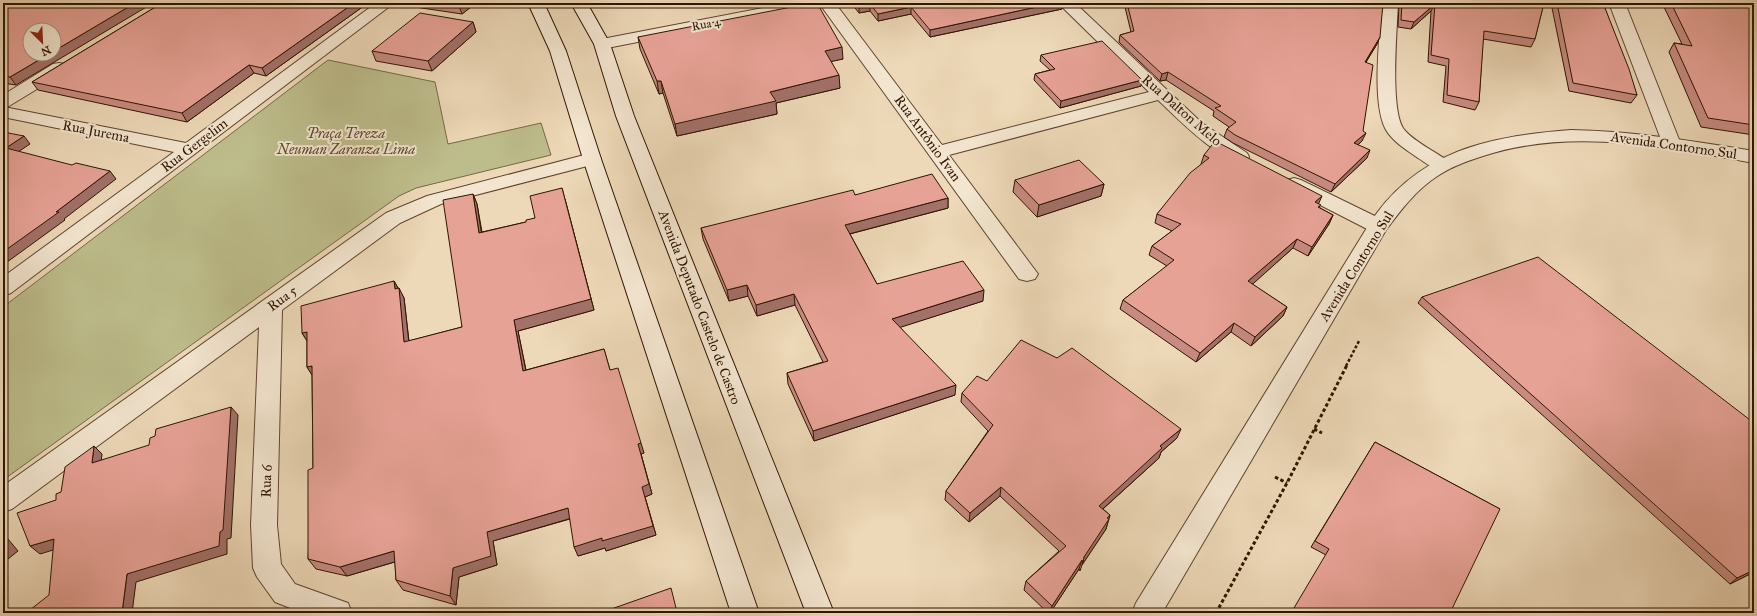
<svg xmlns="http://www.w3.org/2000/svg" width="1757" height="616" font-family="'IM FELL Great Primer',serif">
<style>
.green{fill:#bdbd8b;stroke:#766846}
.lines{fill:none;stroke-linecap:round;stroke-linejoin:round}
.minor-casing{stroke:#5f452e;stroke-width:2}
.tertiary-casing{stroke:#5f452e;stroke-width:2}
.secondary-casing{stroke:#301401;stroke-width:2}
.path-far1{stroke:#301401;stroke-width:2.5;stroke-dasharray:3 2;stroke-linecap:butt}
.path{stroke:#301401;stroke-width:3;stroke-dasharray:3.5 2.5;stroke-linecap:butt}
.minor{fill:#f3e6d0;fill-rule:evenodd}
.tertiary{fill:#f3e6d0;fill-rule:evenodd}
.secondary{fill:#f3e6d0;fill-rule:evenodd}
.wall{fill:#c78b81;stroke:#301401}
.shaded-wall{fill:#a27169;stroke:#301401}
.building{fill:#e7a296;stroke:#301401}
.labels{text-anchor:middle;stroke-width:4;stroke-linejoin:round;paint-order:stroke}
.far-street-label{font-size:12px;fill:#301401;stroke:#f3e6d0}
.street-label{font-size:14px;fill:#301401;stroke:#f3e6d0}
.park-label{font-size:14px;font-style:italic;fill:#5a472a;stroke:#f3e6d0}
</style>
<rect width="100%" height="100%" fill="#edd8b7"/>
<filter id="stains"><feTurbulence type="fractalNoise" baseFrequency=".005" numOctaves="4"/><feColorMatrix values="0 0 0 0 .2 0 0 0 0 .09 0 0 0 0 .02 0 0 0 .5 -.17"/></filter>
<radialGradient id="worn" r=".72"><stop offset=".6" stop-color="#630" stop-opacity="0"/><stop offset="1" stop-color="#630" stop-opacity=".3"/></radialGradient>
<path class="green" d="M 328,60 L 435,82 L 448,144 L 541,123 L 551,155 L 416,188 L 399,196 L 3,480 L 3,307 Z"/>
<g class="lines">
<g class="minor-casing">
<path id="minor" d="M 376,3 L 394,3 L 11,293 L 3,296 L 3,277 L 174,152 L 3,117 L 3,95 L 53,64 L 59,63 L 65,64 L 67,68 L 65,72 L 9,106 L 4,107 L 186,143 Z
M 788,3 L 819,3 L 816,6 L 811,8 L 602,49 L 596,47 L 594,44 L 596,41 L 602,39 Z
M 819,3 L 835,3 L 942,145 L 1149,92 L 1058,3 L 1075,3 L 1202,123 L 1247,153 L 1249,157 L 1247,161 C 1224,167 1175,116 1158,100 L 949,155 L 1038,274 L 1035,279 L 1027,281 L 1019,279 Z
M 1382,3 L 1398,3 C 1397,30 1390,107 1403,128 C 1411,140 1436,152 1448,161 L 1450,165 L 1448,169 C 1435,172 1428,164 1418,158 C 1407,150 1393,142 1386,130 C 1371,103 1380,35 1382,3 Z
M 1609,3 L 1625,3 L 1680,142 L 1677,146 L 1671,148 L 1665,146 L 1662,142 Z
M 592,153 L 599,155 L 601,159 L 599,163 L 441,204 L 400,223 L 282,310 L 277,525 L 281,564 L 295,584 L 348,603 L 352,613 L 303,613 L 275,602 L 257,577 L 253,568 L 251,525 L 259,327 L 12,509 L 3,512 L 3,486 L 386,213 L 427,196 Z
M 1294,178 L 1301,180 L 1385,221 L 1388,226 L 1385,231 L 1378,233 L 1371,231 L 1287,188 L 1284,184 L 1287,180 Z"/>
</g>
<g class="tertiary-casing">
<path id="tertiary" d="M 1571,130 C 1633,131 1693,141 1754,151 L 1754,163 C 1665,147 1571,127 1483,156 C 1467,161 1450,167 1436,177 C 1416,190 1401,210 1386,230 L 1162,613 L 1132,613 L 1136,603 L 1368,226 C 1415,151 1489,136 1571,130 Z"/>
</g>
<g class="secondary-casing">
<path id="secondary" d="M 528,3 L 544,3 L 566,51 L 601,159 L 759,613 L 731,613 L 583,159 L 550,51 Z
M 571,3 L 587,3 L 610,44 L 634,116 L 834,613 L 806,613 L 616,116 L 594,44 Z"/>
</g>
<path class="path-far1" d="M 1346,366 L 1359,341"/>
<path class="path" d="M 1314,429 L 1322,433
M 1275,477 L 1287,483
M 1216,613 L 1287,483 L 1347,365"/>
<use href="#minor" class="minor"/>
<use href="#tertiary" class="tertiary"/>
<use href="#secondary" class="secondary"/>
</g>
<path class="wall" d="M 3,3 L 16,85 L 3,83 Z
M 162,3 L 368,3 L 266,76 L 254,73 L 187,122 L 38,90 L 32,82 Z
M 395,3 L 476,3 L 462,14 L 395,4 Z
M 851,3 L 1063,3 L 1062,9 L 930,37 L 911,14 L 878,21 L 870,11 L 859,13 Z
M 1124,3 L 1383,3 L 1377,44 L 1366,62 L 1362,141 L 1358,145 L 1367,158 L 1331,192 L 1233,143 L 1224,137 L 1227,129 L 1229,127 L 1213,116 L 1214,111 L 1166,80 L 1160,81 L 1119,42 L 1120,35 L 1131,32 Z
M 1399,3 L 1544,3 L 1535,39 L 1531,47 L 1483,39 L 1479,102 L 1475,110 L 1443,102 L 1446,66 L 1428,62 L 1431,11 L 1411,29 L 1398,27 Z
M 1551,3 L 1603,3 L 1637,95 L 1631,103 L 1569,91 Z
M 1662,3 L 1754,3 L 1754,135 L 1701,127 L 1669,52 L 1674,43 L 1682,44 Z
M 473,22 L 476,32 L 432,71 L 376,61 L 372,51 Z
M 638,37 L 843,59 L 831,61 L 840,88 L 776,103 L 777,114 L 677,136 L 663,93 L 659,94 L 640,49 Z
M 1041,55 L 1142,80 L 1141,86 L 1060,108 L 1034,80 L 1035,74 L 1050,70 L 1040,61 Z
M 1204,155 L 1318,203 L 1320,208 L 1333,215 L 1329,224 L 1308,256 L 1293,248 L 1252,284 L 1287,307 L 1283,316 L 1251,346 L 1231,332 L 1196,362 L 1120,309 L 1123,300 L 1167,266 L 1149,255 L 1152,246 L 1172,231 L 1155,223 L 1157,214 L 1201,164 Z
M 1015,180 L 1104,184 L 1101,196 L 1037,217 L 1013,192 Z
M 473,194 L 477,204 L 482,232 L 526,222 L 535,218 L 565,199 L 594,310 L 518,331 L 526,370 L 604,349 L 610,370 L 644,453 L 641,454 L 652,494 L 645,497 L 656,535 L 606,551 L 605,548 L 578,556 L 570,519 L 493,541 L 497,565 L 459,577 L 456,605 L 403,590 L 396,580 L 395,562 L 347,576 L 316,569 L 308,559 L 313,468 L 312,375 L 307,367 L 307,341 L 302,333 L 394,281 L 404,298 L 409,341 L 462,327 Z
M 855,195 L 948,198 L 948,208 L 850,234 L 877,284 L 983,301 L 900,327 L 955,395 L 814,441 L 788,384 L 787,373 L 823,362 L 795,305 L 757,316 L 748,296 L 729,301 L 703,239 L 701,228 Z
M 1422,297 L 1754,423 L 1754,572 L 1730,584 L 1418,303 Z
M 987,381 L 1177,438 L 1161,452 L 1159,458 L 1103,509 L 1110,515 L 1106,529 L 1082,565 L 1080,571 L 1079,569 L 1050,613 L 1048,613 L 1024,590 L 1026,581 L 1059,551 L 1000,496 L 969,522 L 945,500 L 946,491 L 988,431 L 961,402 L 962,393 Z
M 1375,442 L 1500,509 L 1326,555 L 1311,547 Z"/>
<path class="shaded-wall" d="M 135,3 L 153,3 L 16,85 L 10,77 L 49,54 L 54,54 L 54,51 Z
M 354,3 L 368,3 L 266,76 L 262,68 Z
M 463,3 L 476,3 L 462,14 L 459,6 Z
M 1055,3 L 1063,3 L 1062,9 L 930,37 L 930,30 Z
M 1080,3 L 1088,3 L 1079,5 Z
M 870,4 L 870,11 L 859,13 L 859,6 Z
M 1435,4 L 1431,11 L 1411,29 L 1414,22 Z
M 911,7 L 911,14 L 878,21 L 878,14 Z
M 473,22 L 476,32 L 432,71 L 428,61 Z
M 1380,37 L 1377,44 L 1362,69 L 1365,62 Z
M 842,47 L 843,59 L 825,63 L 825,51 Z
M 249,65 L 254,73 L 187,122 L 182,113 Z
M 1168,72 L 1166,80 L 1160,81 L 1162,74 Z
M 839,75 L 840,88 L 776,103 L 777,114 L 677,136 L 675,124 L 770,92 Z
M 1142,80 L 1141,86 L 1060,108 L 1061,101 Z
M 657,81 L 661,81 L 663,93 L 659,94 Z
M 1366,133 L 1362,141 L 1351,151 L 1354,143 Z
M 24,136 L 30,144 L 12,156 L 6,148 Z
M 1370,150 L 1367,158 L 1331,192 L 1335,184 Z
M 110,171 L 116,179 L 64,219 L 65,220 L 3,265 L 3,252 Z
M 1104,184 L 1101,196 L 1037,217 L 1039,205 Z
M 562,188 L 594,310 L 518,331 L 528,381 L 523,371 L 514,320 Z
M 473,194 L 477,204 L 483,243 L 479,233 Z
M 1322,196 L 1318,205 L 1315,202 Z
M 948,198 L 948,208 L 845,235 L 845,225 Z
M 1333,215 L 1329,224 L 1308,256 L 1312,247 Z
M 1297,239 L 1293,248 L 1245,291 L 1248,281 Z
M 394,281 L 399,290 L 399,288 L 404,298 L 410,352 L 404,342 L 395,289 Z
M 747,285 L 748,296 L 729,301 L 727,290 Z
M 984,290 L 983,301 L 892,330 L 892,319 Z
M 794,294 L 795,305 L 757,316 L 756,305 Z
M 1287,307 L 1283,316 L 1251,346 L 1255,337 Z
M 1234,323 L 1231,332 L 1196,362 L 1200,353 Z
M 307,332 L 309,344 L 302,333 Z
M 312,366 L 314,378 L 307,367 Z
M 956,385 L 955,395 L 814,441 L 813,431 Z
M 231,407 L 238,415 L 231,538 L 227,539 L 227,554 L 136,582 L 132,613 L 122,613 L 127,574 L 220,532 Z
M 1181,429 L 1177,438 L 1161,452 L 1159,458 L 1096,515 L 1099,506 L 1160,446 Z
M 641,443 L 644,453 L 641,454 L 652,494 L 645,497 L 656,535 L 606,551 L 605,548 L 578,556 L 574,547 L 642,487 L 638,444 Z
M 94,446 L 102,454 L 100,471 L 92,463 Z
M 1001,487 L 1000,496 L 969,522 L 970,513 Z
M 568,508 L 572,518 L 493,541 L 497,565 L 459,577 L 456,605 L 450,596 L 453,568 L 487,532 Z
M 1110,515 L 1106,529 L 1082,565 L 1084,557 L 1107,518 Z
M 3,533 L 18,551 L 3,563 Z
M 54,539 L 63,547 L 40,554 L 30,546 Z
M 394,551 L 401,560 L 347,576 L 340,567 Z
M 1082,560 L 1079,569 L 1050,613 L 1052,606 Z
M 1754,570 L 1754,572 L 1730,584 L 1737,578 Z"/>
<path class="building" d="M 3,3 L 135,3 L 54,51 L 54,30 L 30,30 L 30,54 L 49,54 L 10,77 L 3,76 Z
M 162,3 L 354,3 L 262,68 L 249,65 L 182,113 L 32,82 Z
M 439,3 L 463,3 L 459,6 Z
M 812,3 L 817,3 L 842,47 L 825,51 L 839,75 L 770,92 L 776,101 L 675,124 L 661,81 L 657,81 L 638,37 Z
M 857,3 L 1055,3 L 930,30 L 911,7 L 878,14 L 870,4 L 859,6 Z
M 1127,3 L 1383,3 L 1380,37 L 1365,62 L 1373,65 L 1363,131 L 1366,133 L 1354,143 L 1370,150 L 1335,184 L 1235,135 L 1227,129 L 1236,122 L 1215,108 L 1221,106 L 1168,72 L 1162,74 L 1120,35 L 1134,31 Z
M 1402,3 L 1544,3 L 1535,39 L 1484,31 L 1479,102 L 1447,95 L 1449,59 L 1431,55 L 1435,4 L 1414,22 L 1401,20 Z
M 1557,3 L 1603,3 L 1629,69 L 1637,95 L 1573,83 Z
M 1671,3 L 1754,3 L 1754,125 L 1708,118 L 1674,43 L 1692,46 Z
M 420,13 L 473,22 L 428,61 L 372,51 Z
M 1102,41 L 1142,80 L 1061,101 L 1035,74 L 1055,69 L 1041,55 Z
M 3,132 L 24,136 L 6,148 L 72,165 L 76,163 L 110,171 L 56,212 L 59,212 L 3,252 Z
M 1215,141 L 1322,196 L 1315,202 L 1321,205 L 1318,207 L 1333,215 L 1312,247 L 1297,239 L 1248,281 L 1287,307 L 1255,337 L 1234,323 L 1200,353 L 1123,300 L 1174,260 L 1152,246 L 1181,224 L 1157,214 L 1190,173 L 1209,158 L 1204,155 Z
M 1079,160 L 1104,184 L 1039,205 L 1015,180 Z
M 932,174 L 948,198 L 845,225 L 877,284 L 963,261 L 984,290 L 892,319 L 956,385 L 813,431 L 787,373 L 828,361 L 794,294 L 756,305 L 747,285 L 727,290 L 701,228 L 853,190 L 855,195 Z
M 562,188 L 591,299 L 514,320 L 523,371 L 604,349 L 610,370 L 618,368 L 641,443 L 638,444 L 649,484 L 642,487 L 653,526 L 602,541 L 602,538 L 574,547 L 568,508 L 487,532 L 491,556 L 453,568 L 450,596 L 396,580 L 394,551 L 340,567 L 308,559 L 308,470 L 313,468 L 312,366 L 307,367 L 307,332 L 302,333 L 301,306 L 394,281 L 395,289 L 399,288 L 404,342 L 462,327 L 443,200 L 473,194 L 479,233 L 526,222 L 526,220 L 535,218 L 530,196 Z
M 1538,257 L 1754,423 L 1754,570 L 1737,578 L 1422,297 Z
M 1021,340 L 1057,358 L 1072,348 L 1181,429 L 1160,446 L 1162,448 L 1099,506 L 1110,515 L 1107,518 L 1109,519 L 1084,557 L 1083,562 L 1082,560 L 1052,606 L 1026,581 L 1066,546 L 1001,487 L 970,513 L 946,491 L 993,425 L 962,393 L 977,376 L 987,381 Z
M 231,407 L 223,530 L 220,532 L 219,546 L 127,574 L 122,613 L 26,613 L 49,595 L 54,539 L 30,546 L 17,513 L 56,500 L 56,494 L 61,492 L 65,467 L 94,446 L 92,463 L 149,445 L 150,438 L 155,436 L 156,429 Z
M 1375,442 L 1500,509 L 1450,613 L 1291,613 L 1329,549 L 1315,541 Z
M 3,537 L 8,544 L 3,547 Z
M 671,588 L 677,612 L 682,611 L 683,613 L 600,613 Z"/>
<g class="labels">
<g class="far-street-label">
<text transform="translate(706 24) rotate(-11)" y="4">Rua 4</text>
</g>
<g class="street-label">
<text transform="translate(1182 110) rotate(41)" y="5">Rua Dalton Melo</text>
<text transform="translate(96 131) rotate(11)" y="5">Rua Jurema</text>
<text transform="translate(928 138) rotate(54)" y="5">Rua Antônio Ivan</text>
<text transform="translate(194 145) rotate(-37)" y="5">Rua Gergelim</text>
<text transform="translate(1674 145) rotate(8)" y="5">Avenida Contorno Sul</text>
<text transform="translate(1356 266) rotate(-58)" y="5">Avenida Contorno Sul</text>
<text transform="translate(282 298) rotate(-36)" y="5">Rua 5</text>
<text transform="translate(700 307) rotate(69)" y="5">Avenida Deputado Castelo de Castro</text>
<text transform="translate(266 481) rotate(-88)" y="5">Rua 6</text>
</g>
<g class="park-label">
<text x="346" y="138">Praça Tereza<tspan x="346" dy="16">Neuman Zaranza Lima</tspan></text>
</g>
</g>
<rect width="1757" height="616" fill="none" stroke="#edd8b7" stroke-width="16"/>
<rect x="4" y="4" width="1749" height="608" fill="none" stroke="#301401" stroke-width="2"/>
<rect x="8" y="8" width="1741" height="600" fill="none" stroke="#301401"/>
<g transform="translate(42 42) rotate(156)"><circle r="19" fill="#f3e6d0" stroke="#a5927d"/>
<path d="M0-3L7 15L0 10L-7 15Z" fill="#8f2418"/>
<text y="-6" font-size="11" font-weight="bold" text-anchor="middle" fill="#301401">N</text>
</g>
<rect width="100%" height="100%" filter="url(#stains)"/>
<rect width="100%" height="100%" fill="url(#worn)"/>
</svg>
